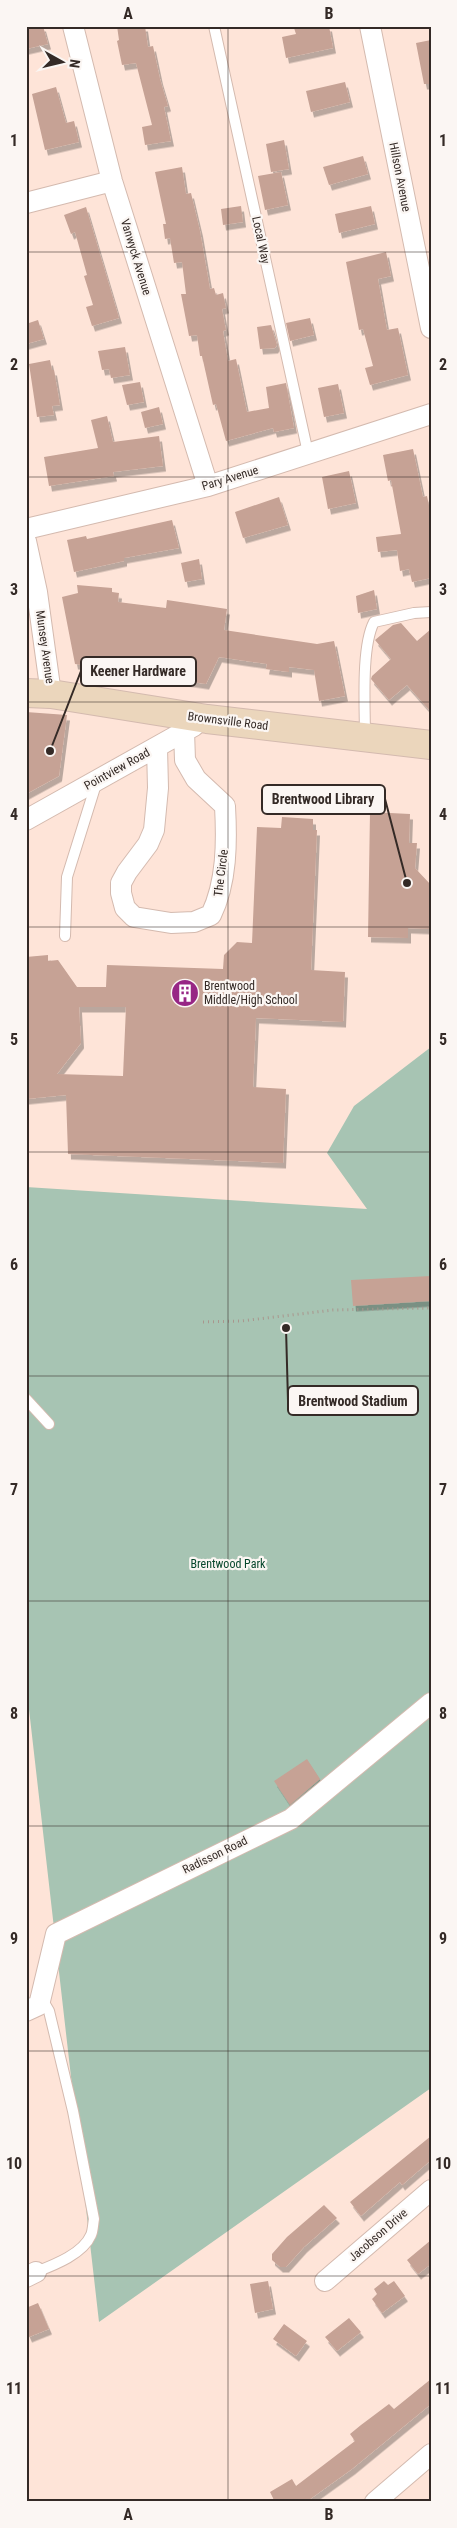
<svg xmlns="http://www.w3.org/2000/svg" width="457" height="2528" font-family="'Roboto Condensed',sans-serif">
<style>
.green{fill:#a7c4b3}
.building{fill:#c6a295;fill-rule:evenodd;filter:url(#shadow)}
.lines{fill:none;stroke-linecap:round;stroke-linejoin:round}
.service-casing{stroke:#d4baaf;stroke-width:12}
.minor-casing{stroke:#d4baaf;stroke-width:22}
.secondary-casing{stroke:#d4baaf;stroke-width:30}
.path{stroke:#a9968d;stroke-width:3;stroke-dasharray:1 4;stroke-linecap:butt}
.service{stroke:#fff;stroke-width:10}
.minor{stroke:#fff;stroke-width:20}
.secondary{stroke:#ebd6bc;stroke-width:28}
.grid{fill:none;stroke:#342a26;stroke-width:1;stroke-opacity:0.55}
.labels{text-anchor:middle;stroke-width:4.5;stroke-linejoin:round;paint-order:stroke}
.street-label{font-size:12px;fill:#342a26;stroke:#fbf6f3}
.poi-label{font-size:12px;fill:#342a26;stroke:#fbf6f3;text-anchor:start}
.park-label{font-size:12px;fill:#07472c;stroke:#fbf6f3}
.leader{fill:none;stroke:#342a26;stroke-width:2}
.callout-dot{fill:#342a26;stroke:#fbf6f3;stroke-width:2}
.callout{fill:#fbf6f3;stroke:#342a26;stroke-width:2}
.callout-label{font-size:14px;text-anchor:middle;font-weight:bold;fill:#342a26}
.neatline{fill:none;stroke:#342a26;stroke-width:2}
.grid-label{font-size:16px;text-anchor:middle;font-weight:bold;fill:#342a26}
</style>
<defs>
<filter id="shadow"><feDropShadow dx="3" dy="5.5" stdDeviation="0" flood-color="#0004"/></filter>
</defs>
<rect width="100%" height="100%" fill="#fee4d8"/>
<path class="green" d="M 431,1047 L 431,2088 L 99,2322 L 26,1683 L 26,1187 L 367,1209 L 327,1153 L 354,1106 Z"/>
<path class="building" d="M 26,26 L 43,26 L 48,44 L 26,49 Z
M 117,26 L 145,26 L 148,47 L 153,46 L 160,79 L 168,106 L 164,107 L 171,141 L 145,145 L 142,127 L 152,125 L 136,63 L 122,65 L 117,41 L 119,40 Z
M 303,26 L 329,26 L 333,48 L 286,58 L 282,37 L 296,34 L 294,28 Z
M 431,40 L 431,84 L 424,84 L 416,43 Z
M 345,82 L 350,102 L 311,112 L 306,91 Z
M 56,87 L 66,123 L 74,121 L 79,142 L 45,150 L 32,94 Z
M 284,140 L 289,169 L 271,172 L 266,144 Z
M 363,156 L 368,174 L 329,185 L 323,167 Z
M 182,167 L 186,194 L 191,193 L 200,231 L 210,289 L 214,288 L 216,295 L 223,293 L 226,308 L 222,309 L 226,330 L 223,331 L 228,361 L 236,359 L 247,412 L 269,408 L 266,387 L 286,383 L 294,428 L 274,432 L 273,428 L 226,441 L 216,404 L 213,405 L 202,356 L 200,356 L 197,335 L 189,336 L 181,294 L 186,294 L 182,262 L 174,263 L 170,238 L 165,239 L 163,224 L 166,224 L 155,172 Z
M 281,172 L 288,205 L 265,210 L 258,176 Z
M 241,206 L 243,222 L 223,225 L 221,209 Z
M 371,206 L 375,224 L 339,233 L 335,214 Z
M 86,207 L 119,318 L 92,326 L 86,307 L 93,305 L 84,276 L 87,275 L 75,232 L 71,234 L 64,215 Z
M 386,252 L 391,276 L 378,279 L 387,330 L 398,328 L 408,375 L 370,385 L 365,368 L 373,366 L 363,329 L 359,330 L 346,262 Z
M 310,318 L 314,335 L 290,341 L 286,323 Z
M 38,320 L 44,339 L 26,344 L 26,324 Z
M 271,325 L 277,345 L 275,348 L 260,349 L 257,327 Z
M 125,347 L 130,375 L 111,378 L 109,369 L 102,370 L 98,351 Z
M 50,360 L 52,370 L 54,370 L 60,405 L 52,406 L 54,415 L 37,417 L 29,364 Z
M 140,382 L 144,402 L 127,405 L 122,385 Z
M 338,384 L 344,413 L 324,417 L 318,388 Z
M 159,407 L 163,424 L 145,428 L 141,412 Z
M 107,416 L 113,442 L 159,436 L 163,466 L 113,472 L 114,476 L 49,486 L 44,457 L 98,448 L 91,420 Z
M 413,449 L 423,497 L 427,496 L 431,515 L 431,578 L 412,582 L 409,569 L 400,571 L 397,550 L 378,552 L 376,537 L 401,534 L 391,480 L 388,481 L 383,455 Z
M 349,471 L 356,503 L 328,509 L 322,477 Z
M 279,497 L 288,525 L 243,538 L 235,512 Z
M 172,520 L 179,548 L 124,558 L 124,561 L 74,572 L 67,540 L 86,536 L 87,539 Z
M 199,559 L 202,579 L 185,582 L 181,563 Z
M 77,585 L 112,588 L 112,592 L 119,593 L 118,602 L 166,608 L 167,600 L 227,609 L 224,630 L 317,644 L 334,641 L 345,696 L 319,701 L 314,670 L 289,667 L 289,672 L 266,669 L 267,664 L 219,657 L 206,684 L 75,664 L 62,597 L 78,593 Z
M 374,590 L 377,609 L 358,613 L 356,596 Z
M 401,623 L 417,641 L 431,629 L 431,712 L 407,685 L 389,700 L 371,679 L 372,676 L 391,659 L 375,640 L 393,625 Z
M 26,712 L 67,715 L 59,776 L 26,794 Z
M 370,812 L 410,814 L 409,843 L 417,843 L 415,868 L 431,885 L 431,929 L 408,928 L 408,938 L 368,937 Z
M 282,817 L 313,819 L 313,830 L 317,830 L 311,970 L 345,972 L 343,1022 L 256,1018 L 253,1087 L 286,1089 L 283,1163 L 68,1154 L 66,1095 L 26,1099 L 26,957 L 48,955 L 48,961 L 58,960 L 77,987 L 106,987 L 107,965 L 223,969 L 224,955 L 237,942 L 252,943 L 257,827 L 281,828 ZM 79,1007 L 126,1007 L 123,1076 L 57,1074 L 81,1043 Z
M 431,1276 L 431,1301 L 353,1306 L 351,1280 Z
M 307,1759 L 320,1779 L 290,1805 L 274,1781 Z
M 431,2136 L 431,2160 L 402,2185 L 400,2182 L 361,2216 L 350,2202 Z
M 324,2205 L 337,2218 L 304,2247 L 286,2267 L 280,2267 L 272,2260 L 272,2254 L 287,2237 Z
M 431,2240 L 431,2264 L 418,2274 L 407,2260 Z
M 268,2281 L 273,2309 L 255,2313 L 250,2284 Z
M 384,2281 L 388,2285 L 394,2281 L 405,2296 L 382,2313 L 372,2299 L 377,2294 L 374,2289 Z
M 38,2303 L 49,2329 L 29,2337 L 26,2330 L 26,2308 Z
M 349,2318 L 361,2332 L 337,2351 L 325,2337 Z
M 284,2324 L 307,2341 L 296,2356 L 273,2339 Z
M 431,2379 L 431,2404 L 352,2469 L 306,2502 L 275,2502 L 270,2492 L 292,2479 L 296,2486 L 355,2441 L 350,2434 L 361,2425 L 389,2404 L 394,2409 Z"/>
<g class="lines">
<g class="service-casing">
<path id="service" d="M 214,26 L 308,453
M 365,737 C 365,707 361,647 374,622 L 414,613 L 431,612
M 65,936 L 67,877 L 97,781
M 26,1399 L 49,1424
M 36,2272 C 54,2265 83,2254 91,2235 C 93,2231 93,2224 94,2219 L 73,2111 L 49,2011 L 42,1999"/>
</g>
<g class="minor-casing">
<path id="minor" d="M 73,26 L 112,181 L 208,486
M 370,26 L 431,328
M 26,203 L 112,181
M 26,529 L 208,486 L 431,414
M 26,541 L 37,592 L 51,694
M 157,747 L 158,788 L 154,830 L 148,844 L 127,872 L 121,883 L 121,893 L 125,908 L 134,917 L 171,923 L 194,922 L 211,915 C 227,882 227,842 225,806 L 196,779 L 185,760 L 184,731
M 26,820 L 194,726
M 26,2011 L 39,2005 L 56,1934 L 291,1819 L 431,1703
M 26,2277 L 36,2272
M 325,2281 L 431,2190
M 375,2502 L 431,2454"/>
</g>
<g class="secondary-casing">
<path id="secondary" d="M 26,693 L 51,694 L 207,719 L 431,745"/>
</g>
<path class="path" d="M 203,1322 L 241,1321 L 333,1310 L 431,1308"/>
<use href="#service" class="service"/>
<use href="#minor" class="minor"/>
<use href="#secondary" class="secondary"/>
</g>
<path class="grid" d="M 228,26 L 228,2502M 26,252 L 431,252M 26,477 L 431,477M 26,702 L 431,702M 26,927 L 431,927M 26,1152 L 431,1152M 26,1376 L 431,1376M 26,1601 L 431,1601M 26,1826 L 431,1826M 26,2051 L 431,2051M 26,2276 L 431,2276"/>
<defs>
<g id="building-disc" transform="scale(1.4375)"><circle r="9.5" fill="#972685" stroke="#fbf6f3"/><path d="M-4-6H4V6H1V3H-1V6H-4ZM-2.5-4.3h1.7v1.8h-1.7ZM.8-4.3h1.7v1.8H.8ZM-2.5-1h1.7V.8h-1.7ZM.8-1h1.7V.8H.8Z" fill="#fff"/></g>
</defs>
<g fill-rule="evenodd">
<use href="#building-disc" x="185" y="993"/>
</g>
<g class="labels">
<g class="street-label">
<text transform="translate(400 177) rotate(79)" y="4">Hillson Avenue</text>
<text transform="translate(261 240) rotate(78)" y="4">Local Way</text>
<text transform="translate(136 257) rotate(73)" y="4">Vanwyck Avenue</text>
<text transform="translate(230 478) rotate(-17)" y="4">Pary Avenue</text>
<text transform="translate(45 647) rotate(82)" y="4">Munsey Avenue</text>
<text transform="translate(228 721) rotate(7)" y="4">Brownsville Road</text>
<text transform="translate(117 769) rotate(-29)" y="4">Pointview Road</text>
<text transform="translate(221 873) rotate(-83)" y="4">The Circle</text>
<text transform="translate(215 1855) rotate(-26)" y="4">Radisson Road</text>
<text transform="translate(378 2235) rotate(-41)" y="4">Jacobson Drive</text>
</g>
<g class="poi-label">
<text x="204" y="990">Brentwood<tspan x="204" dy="14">Middle/High School</tspan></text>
</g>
<g class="park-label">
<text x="228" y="1568">Brentwood Park</text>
</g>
</g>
<path class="leader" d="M50 751L81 671M407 883L385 799M286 1328L288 1401"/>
<g class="callout-dot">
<circle cx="50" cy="751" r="5"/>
<circle cx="407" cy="883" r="5"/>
<circle cx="286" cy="1328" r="5"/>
</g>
<g class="callout">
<rect x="81" y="657" width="115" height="29" rx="5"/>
<rect x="262" y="785" width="123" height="29" rx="5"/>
<rect x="288" y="1386" width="130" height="29" rx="5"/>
</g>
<g class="callout-label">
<text x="138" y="676">Keener Hardware</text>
<text x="323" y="804">Brentwood Library</text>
<text x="353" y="1406">Brentwood Stadium</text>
</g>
<rect width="457" height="2528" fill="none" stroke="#fbf6f3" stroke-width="55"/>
<g transform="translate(62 62) rotate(98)" stroke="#fbf6f3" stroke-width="4" paint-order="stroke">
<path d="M0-4L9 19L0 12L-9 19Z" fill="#342a26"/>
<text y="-8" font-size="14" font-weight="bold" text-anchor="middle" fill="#342a26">N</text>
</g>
<rect x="28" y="28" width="402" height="2472" class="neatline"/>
<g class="grid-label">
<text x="128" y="19">A</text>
<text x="329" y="19">B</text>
<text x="14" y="146">1</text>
<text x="443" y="146">1</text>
<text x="14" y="370">2</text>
<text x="443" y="370">2</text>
<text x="14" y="595">3</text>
<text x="443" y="595">3</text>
<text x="14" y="820">4</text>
<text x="443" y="820">4</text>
<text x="14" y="1045">5</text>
<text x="443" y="1045">5</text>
<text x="14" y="1270">6</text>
<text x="443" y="1270">6</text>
<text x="14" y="1495">7</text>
<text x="443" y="1495">7</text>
<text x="14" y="1719">8</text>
<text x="443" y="1719">8</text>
<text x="14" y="1944">9</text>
<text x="443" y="1944">9</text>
<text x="14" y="2169">10</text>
<text x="443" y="2169">10</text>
<text x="14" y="2394">11</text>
<text x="443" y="2394">11</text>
<text x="128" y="2520">A</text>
<text x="329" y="2520">B</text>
</g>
</svg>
